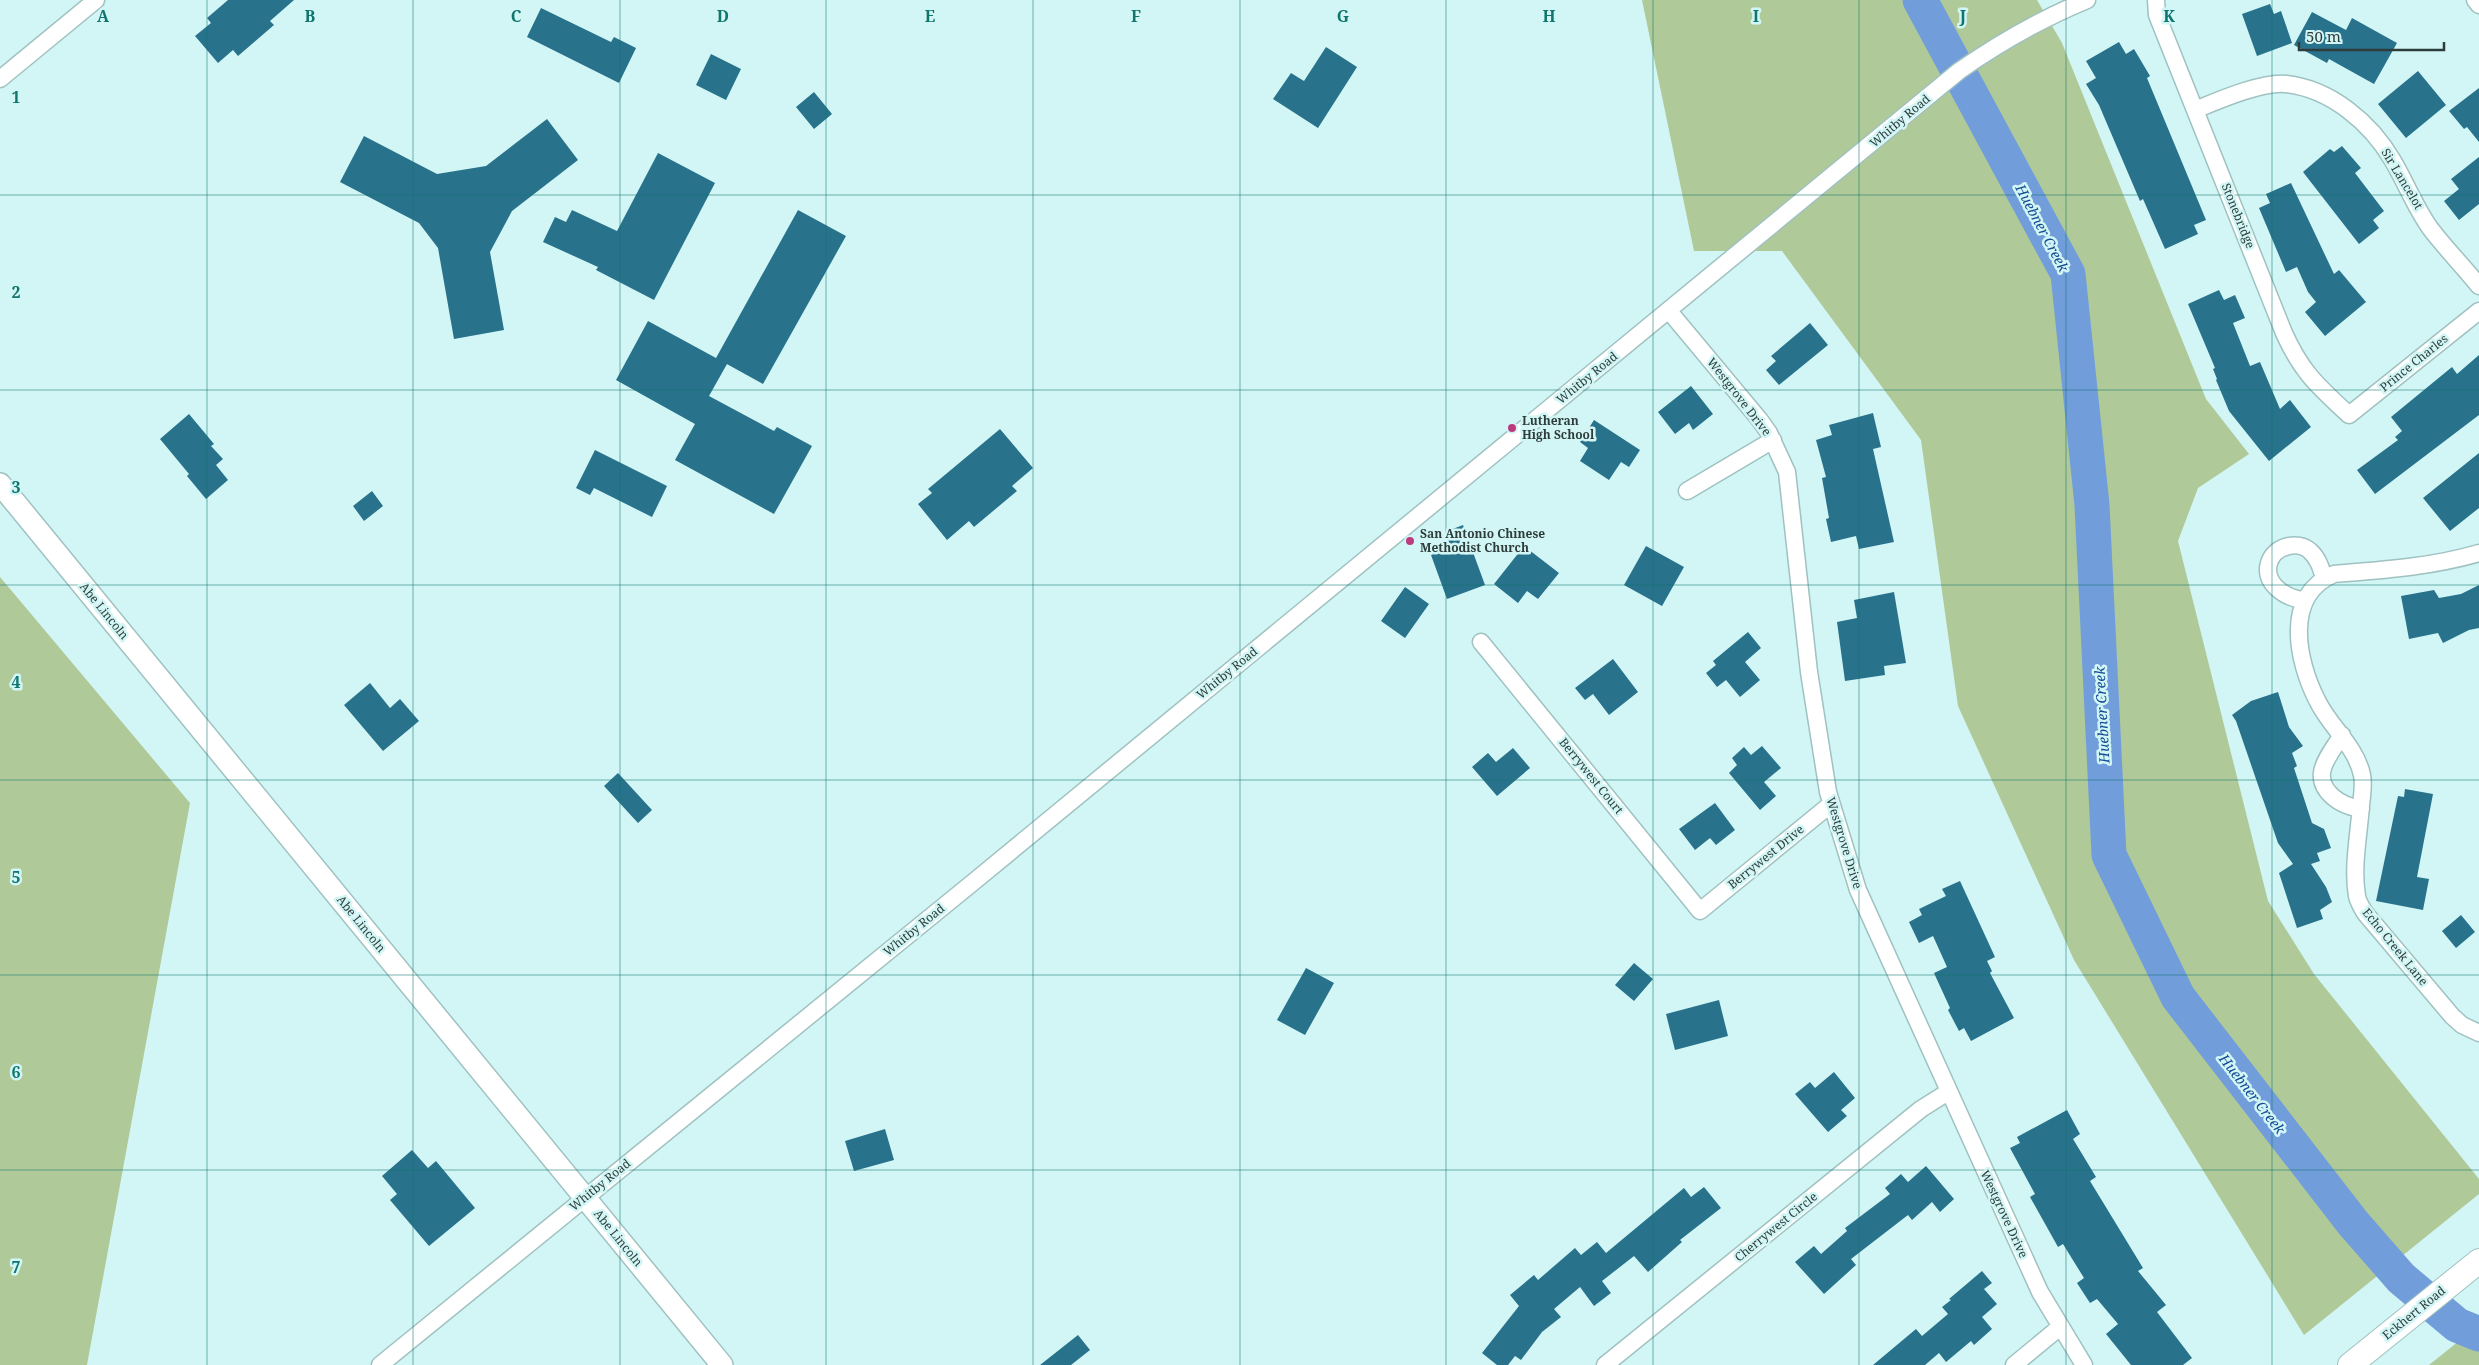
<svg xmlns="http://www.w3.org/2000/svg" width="2479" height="1365" font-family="'Noto Serif',serif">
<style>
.green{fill:#b0c999}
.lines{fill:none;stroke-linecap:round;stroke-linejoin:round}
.river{stroke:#729ddb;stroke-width:35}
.building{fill:#28728c}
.minor-casing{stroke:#9fc2c1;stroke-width:19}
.tertiary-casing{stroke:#9fc2c1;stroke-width:24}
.secondary-casing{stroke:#9fc2c1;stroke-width:26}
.minor{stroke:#fff;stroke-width:16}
.tertiary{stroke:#fff;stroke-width:21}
.secondary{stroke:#fff;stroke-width:24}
.grid{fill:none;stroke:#0f766e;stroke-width:1;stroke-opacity:0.55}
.poi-dot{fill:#be3a7e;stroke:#d2f6f5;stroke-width:2}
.labels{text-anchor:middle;stroke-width:5;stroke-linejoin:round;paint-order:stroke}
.street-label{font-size:12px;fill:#2e3d3c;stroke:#d2f6f5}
.poi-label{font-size:12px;font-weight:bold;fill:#2e3d3c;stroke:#d2f6f5;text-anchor:start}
.water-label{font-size:14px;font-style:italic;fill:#144a93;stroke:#d2f6f5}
.grid-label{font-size:16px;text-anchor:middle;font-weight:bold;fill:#0f766e;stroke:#d2f6f5;stroke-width:5;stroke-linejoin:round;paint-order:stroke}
</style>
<rect width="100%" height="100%" fill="#d2f6f5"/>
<path class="green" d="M 1642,0 L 2037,0 L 2062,43 L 2206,399 L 2249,454 L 2198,488 L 2178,541 L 2268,901 L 2314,974 L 2479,1179 L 2479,1194 L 2304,1335 L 2074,960 L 1958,706 L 1921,440 L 1782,251 L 1694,251 Z
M 0,577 L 190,803 L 87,1365 L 0,1365 Z
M 2479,1325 L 2479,1365 L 2429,1365 Z"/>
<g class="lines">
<path class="river" d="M 1920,0 L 2068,274 L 2092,505 L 2109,855 L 2178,997 L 2353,1223 L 2401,1278 L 2457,1325 L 2479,1334"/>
</g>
<path class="building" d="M 228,0 L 294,0 L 270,21 L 274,25 L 238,56 L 233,50 L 218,63 L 195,36 L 211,23 L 207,18 Z
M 2270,4 L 2274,14 L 2281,11 L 2292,43 L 2257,56 L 2242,14 Z
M 541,8 L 611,42 L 614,37 L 636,48 L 619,83 L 527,37 Z
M 2312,12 L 2346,30 L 2352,18 L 2397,43 L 2374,84 L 2329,59 L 2327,63 L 2294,45 Z
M 2119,42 L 2126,54 L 2134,49 L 2150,76 L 2147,78 L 2206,220 L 2194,225 L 2198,234 L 2165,249 L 2143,199 L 2140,201 L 2099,105 L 2086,84 L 2096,78 L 2086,61 Z
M 1326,47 L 1357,67 L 1318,128 L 1273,99 L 1291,73 L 1304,81 Z
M 711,54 L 741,69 L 726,100 L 696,85 Z
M 2418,71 L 2446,105 L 2406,138 L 2378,104 Z
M 2479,88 L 2479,142 L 2467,127 L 2464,129 L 2449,111 Z
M 814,92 L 832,114 L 814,129 L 796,107 Z
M 547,119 L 578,160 L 512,211 L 490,252 L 504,330 L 454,339 L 438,248 L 419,223 L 340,182 L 364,136 L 437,174 L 486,166 Z
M 2342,146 L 2361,168 L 2355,173 L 2384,211 L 2373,220 L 2379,228 L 2359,244 L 2303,172 L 2330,149 L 2334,152 Z
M 658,153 L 715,183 L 654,300 L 596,270 L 598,267 L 543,242 L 555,217 L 566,222 L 572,210 L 617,231 Z
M 2479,157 L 2479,204 L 2459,220 L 2444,201 L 2459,189 L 2451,179 Z
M 2291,183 L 2334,274 L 2339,270 L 2366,302 L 2325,336 L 2305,312 L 2316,302 L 2308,292 L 2297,267 L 2286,272 L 2259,208 L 2270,203 L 2266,194 Z
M 798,210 L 846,236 L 763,384 L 716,358 Z
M 2219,290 L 2224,300 L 2235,295 L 2245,318 L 2233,323 L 2250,366 L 2260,362 L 2280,409 L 2290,400 L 2311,427 L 2269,461 L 2229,411 L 2216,380 L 2217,379 L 2213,369 L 2215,368 L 2188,304 Z
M 648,321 L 727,364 L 709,396 L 774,431 L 777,427 L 812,446 L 774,514 L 675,460 L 695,424 L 616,380 Z
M 1810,323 L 1828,345 L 1779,385 L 1766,370 L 1776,361 L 1771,356 Z
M 2479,355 L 2479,415 L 2375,494 L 2357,470 L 2398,440 L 2395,437 L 2402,431 L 2391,417 L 2452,367 L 2457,374 Z
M 1691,386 L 1713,414 L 1693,430 L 1689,423 L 1675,434 L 1658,412 Z
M 1873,413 L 1881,447 L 1873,449 L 1894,542 L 1859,549 L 1856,536 L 1831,542 L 1826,519 L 1829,518 L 1822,478 L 1826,477 L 1816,440 L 1832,435 L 1829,425 Z
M 189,414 L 214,444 L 211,446 L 223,459 L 216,465 L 228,480 L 206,499 L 187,476 L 189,474 L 160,439 Z
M 1594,420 L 1640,450 L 1629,467 L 1621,462 L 1609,480 L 1580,461 L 1588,448 L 1580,442 Z
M 1000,429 L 1033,468 L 1012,486 L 1017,491 L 974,527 L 969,521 L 947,540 L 918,504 L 932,493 L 928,489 Z
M 595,450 L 667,486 L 652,517 L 594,488 L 590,495 L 576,488 Z
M 2479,453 L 2479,508 L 2450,531 L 2423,498 Z
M 372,491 L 383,506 L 364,521 L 353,506 Z
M 1463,525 L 1485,585 L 1447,599 L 1431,555 L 1451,548 L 1445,532 Z
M 1524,546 L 1559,573 L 1538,599 L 1527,591 L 1518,603 L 1494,584 Z
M 1646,546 L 1684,567 L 1662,606 L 1624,585 Z
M 2479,585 L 2479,628 L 2469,630 L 2443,643 L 2438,633 L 2409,639 L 2401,596 L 2434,590 L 2439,598 L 2461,594 Z
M 1405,587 L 1429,604 L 1405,638 L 1381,621 Z
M 1894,592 L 1906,663 L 1884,666 L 1885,675 L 1845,681 L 1837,622 L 1857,618 L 1854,600 Z
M 1748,632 L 1761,648 L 1745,662 L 1760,680 L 1740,697 L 1726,680 L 1717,687 L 1706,673 L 1716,665 L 1713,661 Z
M 1613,659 L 1638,692 L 1609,715 L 1593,694 L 1585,700 L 1575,688 Z
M 370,683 L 390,708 L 400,699 L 419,721 L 383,751 L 344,705 Z
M 2278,692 L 2289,727 L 2303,746 L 2292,753 L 2297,766 L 2294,768 L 2312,823 L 2324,829 L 2331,848 L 2317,853 L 2320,861 L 2311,864 L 2326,887 L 2332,902 L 2320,910 L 2323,919 L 2297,928 L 2279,873 L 2293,864 L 2278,843 L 2236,721 L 2232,715 L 2251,701 Z
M 1762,746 L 1781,768 L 1764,782 L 1776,796 L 1760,810 L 1729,773 L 1737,765 L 1732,758 L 1744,747 L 1751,755 Z
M 1513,748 L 1530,768 L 1497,796 L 1472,767 L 1488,753 L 1496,762 Z
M 618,773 L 652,810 L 638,823 L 604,786 Z
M 2405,789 L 2433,794 L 2417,877 L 2429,879 L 2423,910 L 2376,901 L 2398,796 L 2404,797 Z
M 1715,803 L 1735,830 L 1716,845 L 1710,838 L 1695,850 L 1679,829 Z
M 1960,881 L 1995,957 L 1987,961 L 1992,971 L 1990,973 L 2014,1018 L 1971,1041 L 1964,1028 L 1959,1031 L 1948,1010 L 1950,1008 L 1934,973 L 1947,967 L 1933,936 L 1919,943 L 1909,922 L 1922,915 L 1919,909 L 1946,896 L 1942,889 Z
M 2461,915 L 2475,932 L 2456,948 L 2442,931 Z
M 1634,963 L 1653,979 L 1634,1001 L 1615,985 Z
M 1306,968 L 1334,983 L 1305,1035 L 1277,1020 Z
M 1719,1000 L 1728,1036 L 1675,1050 L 1666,1014 Z
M 1834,1072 L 1855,1098 L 1841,1110 L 1847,1116 L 1828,1132 L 1795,1094 L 1810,1082 L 1815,1088 Z
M 2067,1110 L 2080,1134 L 2073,1139 L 2096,1177 L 2090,1181 L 2143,1268 L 2138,1271 L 2166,1305 L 2157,1312 L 2192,1358 L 2183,1365 L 2131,1365 L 2106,1334 L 2118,1324 L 2097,1299 L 2090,1303 L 2077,1283 L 2084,1278 L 2063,1244 L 2058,1247 L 2030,1197 L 2035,1194 L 2010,1148 L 2020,1143 L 2017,1137 Z
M 885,1129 L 894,1160 L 854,1171 L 845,1141 Z
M 412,1150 L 428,1168 L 436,1161 L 475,1208 L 429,1246 L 390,1200 L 397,1194 L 382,1176 Z
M 1926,1166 L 1954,1199 L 1940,1212 L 1932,1202 L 1912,1220 L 1908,1215 L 1851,1259 L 1856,1265 L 1824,1294 L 1795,1262 L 1814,1246 L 1821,1254 L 1847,1231 L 1845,1228 L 1890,1194 L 1885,1188 L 1901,1174 L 1908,1182 Z
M 1704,1187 L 1721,1208 L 1680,1240 L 1682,1242 L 1648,1272 L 1634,1256 L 1602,1281 L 1611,1293 L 1594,1306 L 1580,1287 L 1554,1309 L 1561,1317 L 1542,1332 L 1521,1360 L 1515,1356 L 1508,1365 L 1497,1365 L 1482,1353 L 1519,1306 L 1510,1295 L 1534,1275 L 1538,1280 L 1575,1248 L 1581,1255 L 1597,1242 L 1606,1253 L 1684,1188 L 1691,1197 Z
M 1982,1271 L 1992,1283 L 1984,1289 L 1997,1304 L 1982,1317 L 1992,1329 L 1974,1345 L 1971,1341 L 1946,1362 L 1939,1353 L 1925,1365 L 1873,1365 L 1916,1329 L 1922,1336 L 1948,1314 L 1942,1307 L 1951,1300 L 1949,1299 Z
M 1078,1335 L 1090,1350 L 1071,1365 L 1040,1365 Z"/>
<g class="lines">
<g class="minor-casing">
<path id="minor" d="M 2156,0 L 2157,15 L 2284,333 C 2302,373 2318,386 2349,415 L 2479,311
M 2475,0 L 2479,5
M 0,79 L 96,0
M 2195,110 C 2217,101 2263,81 2286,84 C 2331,89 2371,123 2393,161 C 2406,183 2415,207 2430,228 C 2445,248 2463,266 2479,286
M 1669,311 L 1759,419 L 1769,433 L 1787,472 L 1809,672 L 1828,792 L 1858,890 L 2040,1292 L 2084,1365
M 1687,491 L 1773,440
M 2479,553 C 2431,567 2383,570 2334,574 C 2283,595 2297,661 2317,700 C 2329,726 2356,746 2362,775 C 2364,784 2362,796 2361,805 C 2359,834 2352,867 2357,896 C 2358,902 2362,908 2365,913 L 2452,1016 L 2462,1025 L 2479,1033
M 2303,600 C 2286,598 2263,584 2269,563 C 2274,546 2298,540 2310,551 C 2318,558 2321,568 2324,578
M 1481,642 L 1700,911 L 1831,804
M 2342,735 C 2329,756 2309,776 2333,797 C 2341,804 2349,807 2361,809
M 380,1365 L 971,884 L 1959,71 C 1999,43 2041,19 2087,0
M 1605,1365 L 1921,1109 L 1948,1092
M 2014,1365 L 2060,1327"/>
</g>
<g class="tertiary-casing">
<path id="tertiary" d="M 0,484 L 722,1365"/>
</g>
<g class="secondary-casing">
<path id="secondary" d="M 2350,1365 L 2479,1261"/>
</g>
<use href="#minor" class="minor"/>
<use href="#tertiary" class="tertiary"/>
<use href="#secondary" class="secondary"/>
</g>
<path class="grid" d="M 207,0 L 207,1365M 413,0 L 413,1365M 620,0 L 620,1365M 826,0 L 826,1365M 1033,0 L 1033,1365M 1240,0 L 1240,1365M 1446,0 L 1446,1365M 1653,0 L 1653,1365M 1859,0 L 1859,1365M 2066,0 L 2066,1365M 2272,0 L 2272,1365M 0,195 L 2479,195M 0,390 L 2479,390M 0,585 L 2479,585M 0,780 L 2479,780M 0,975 L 2479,975M 0,1170 L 2479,1170"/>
<g class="poi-dot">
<circle cx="1512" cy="428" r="5"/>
<circle cx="1410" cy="541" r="5"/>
</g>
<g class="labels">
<g class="street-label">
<text transform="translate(1900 121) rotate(-40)" y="4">Whitby Road</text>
<text transform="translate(2402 179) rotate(59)" y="4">Sir Lancelot</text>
<text transform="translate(2238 216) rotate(68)" y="4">Stonebridge</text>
<text transform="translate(2414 363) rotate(-39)" y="4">Prince Charles</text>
<text transform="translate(1587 378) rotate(-39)" y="4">Whitby Road</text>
<text transform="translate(1739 397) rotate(52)" y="4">Westgrove Drive</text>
<text transform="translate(104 611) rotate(51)" y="4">Abe Lincoln</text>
<text transform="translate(1227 673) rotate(-39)" y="4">Whitby Road</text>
<text transform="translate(1591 776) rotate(51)" y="4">Berrywest Court</text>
<text transform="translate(1844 843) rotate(73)" y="4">Westgrove Drive</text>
<text transform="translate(1766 857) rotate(-39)" y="4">Berrywest Drive</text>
<text transform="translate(361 924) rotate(51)" y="4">Abe Lincoln</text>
<text transform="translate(914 930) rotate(-39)" y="4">Whitby Road</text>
<text transform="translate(2395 947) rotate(51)" y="4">Echo Creek Lane</text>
<text transform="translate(600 1185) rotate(-39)" y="4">Whitby Road</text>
<text transform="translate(2004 1214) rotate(65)" y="4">Westgrove Drive</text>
<text transform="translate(1776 1227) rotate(-39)" y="4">Cherrywest Circle</text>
<text transform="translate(618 1238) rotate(51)" y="4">Abe Lincoln</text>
<text transform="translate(2414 1313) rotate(-39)" y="4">Eckhert Road</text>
</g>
<g class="poi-label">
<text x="1522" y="425">Lutheran<tspan x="1522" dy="14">High School</tspan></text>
<text x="1420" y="538">San Antonio Chinese<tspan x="1420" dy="14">Methodist Church</tspan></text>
</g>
<g class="water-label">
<text transform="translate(2042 228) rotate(62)" y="5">Huebner Creek</text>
<text transform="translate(2102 715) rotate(-93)" y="5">Huebner Creek</text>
<text transform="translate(2252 1094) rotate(52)" y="5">Huebner Creek</text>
</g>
</g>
<g class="grid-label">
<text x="103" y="22">A</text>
<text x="310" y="22">B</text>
<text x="516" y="22">C</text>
<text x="723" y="22">D</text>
<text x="930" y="22">E</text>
<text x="1136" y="22">F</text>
<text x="1343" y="22">G</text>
<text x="1549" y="22">H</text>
<text x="1756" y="22">I</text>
<text x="1963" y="22">J</text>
<text x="2169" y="22">K</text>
<text x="16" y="103">1</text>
<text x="16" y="298">2</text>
<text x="16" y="493">3</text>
<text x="16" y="688">4</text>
<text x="16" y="883">5</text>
<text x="16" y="1078">6</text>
<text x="16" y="1273">7</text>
</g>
<path d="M2299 42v8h145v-8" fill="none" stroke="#2e3d3c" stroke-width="2.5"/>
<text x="2306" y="42" font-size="15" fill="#2e3d3c" stroke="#d2f6f5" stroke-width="4" paint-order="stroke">50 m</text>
</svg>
